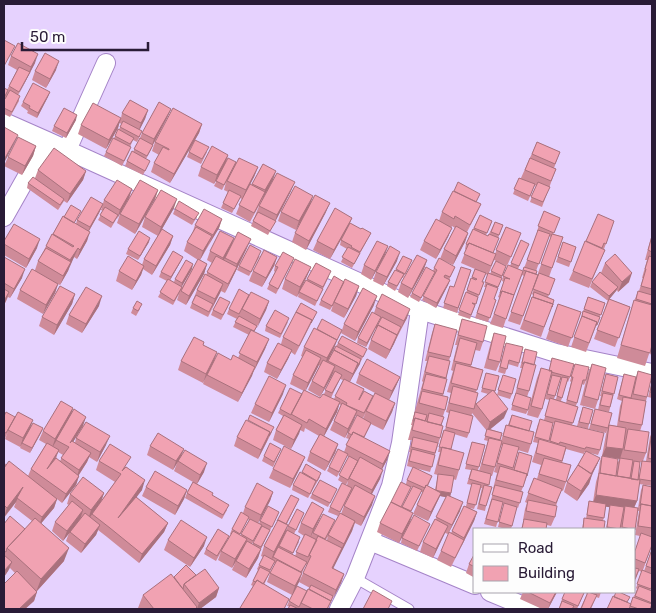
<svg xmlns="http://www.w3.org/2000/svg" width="656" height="613" font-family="Rubik,sans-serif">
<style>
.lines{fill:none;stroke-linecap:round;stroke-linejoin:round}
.service-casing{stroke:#a584c8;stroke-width:11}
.minor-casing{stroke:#a584c8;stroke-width:20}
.service{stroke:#fff;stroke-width:9}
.minor{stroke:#fff;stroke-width:18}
.wall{fill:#cf8b99;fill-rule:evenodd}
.shaded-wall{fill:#a9717d}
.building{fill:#f1a2b2;stroke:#a9717d}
</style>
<rect width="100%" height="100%" fill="#e6d2fe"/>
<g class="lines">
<g class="service-casing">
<path id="service" d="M 355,578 L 409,609"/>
</g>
<g class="minor-casing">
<path id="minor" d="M 4,122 L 47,141 L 420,310 L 556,353 L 652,373
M 67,150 L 106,63
M 4,217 L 47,141
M 370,541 L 475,585
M 490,592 L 531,609
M 339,609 L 355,578 L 391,486 L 401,443 L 420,310"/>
</g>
<use href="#service" class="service"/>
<use href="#minor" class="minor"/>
</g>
<path class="wall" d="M 11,56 L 35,63 L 18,95 L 19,101 L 10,117 L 4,114 L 4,88 L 7,90 L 17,70 L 8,65 Z
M 56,70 L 46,88 L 32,80 L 35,71 Z
M 50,92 L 37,118 L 27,113 L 28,111 L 21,106 L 23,102 Z
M 171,109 L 167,118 L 153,145 L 151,150 L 146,159 L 148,165 L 143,175 L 125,166 L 127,161 L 133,152 L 140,138 L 142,133 Z
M 148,110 L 145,119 L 139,130 L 140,136 L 137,142 L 133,140 L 130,147 L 129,152 L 122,166 L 104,156 L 106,152 L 122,124 L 119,123 L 118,128 L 106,149 L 78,134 L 81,125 L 121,118 L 122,113 Z
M 76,120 L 66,138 L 52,131 L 54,126 Z
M 202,124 L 199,133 L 170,183 L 151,172 L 154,163 L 159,155 L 152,151 L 155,142 Z
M 537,142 L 560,152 L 554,168 L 556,169 L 542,207 L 530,202 L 536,186 L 535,185 L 528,201 L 513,194 L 519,178 L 521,178 Z
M 36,146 L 33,156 L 22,175 L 4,166 L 8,157 Z
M 189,152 L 207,152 L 201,164 L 187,157 Z
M 228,155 L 226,163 L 236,162 L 258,167 L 254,177 L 250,184 L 252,185 L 263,164 L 273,180 L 250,222 L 236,214 L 242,199 L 240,198 L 232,213 L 221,208 L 228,192 L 224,190 L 226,182 L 222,190 L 214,186 L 220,174 L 214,184 L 198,176 L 201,167 Z
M 38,170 L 86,171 L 83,180 L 67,203 L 64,201 L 58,210 L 27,188 L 28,183 L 35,178 Z
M 132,189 L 129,198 L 111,228 L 98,220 L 103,211 L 101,210 L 104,200 Z
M 158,190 L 155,199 L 135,234 L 117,223 L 120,214 Z
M 291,191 L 268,235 L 251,226 L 259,206 Z
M 480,194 L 476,202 L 481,204 L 477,213 L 467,232 L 468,233 L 465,242 L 453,265 L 440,259 L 444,249 L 455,228 L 452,226 L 448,237 L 436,259 L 420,250 L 424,241 L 439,221 L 442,212 Z
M 103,204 L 99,213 L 89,231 L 87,241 L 77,259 L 74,257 L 70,264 L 68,271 L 60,285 L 58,284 L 55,293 L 43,314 L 17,299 L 20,290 L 35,270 L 38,261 L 43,252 L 46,246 L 63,216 L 76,224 L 77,220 Z
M 310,205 L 296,230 L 278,221 L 281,212 Z
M 174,208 L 162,229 L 173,236 L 170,245 L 152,275 L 143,269 L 141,275 L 132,290 L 116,281 L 119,271 L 142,265 L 144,259 L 158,236 L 142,227 L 145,217 Z
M 175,209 L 197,217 L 192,225 L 173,214 Z
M 544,211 L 560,218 L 553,234 L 563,237 L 549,277 L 555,279 L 548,297 L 554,300 L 541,337 L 520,329 L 532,297 L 533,297 L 533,295 L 532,294 L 539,274 L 538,273 L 551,237 L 549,236 L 536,271 L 536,274 L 538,275 L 520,325 L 508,321 L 524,276 L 522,275 L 514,295 L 503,328 L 490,324 L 500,298 L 498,297 L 504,282 L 502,281 L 503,276 L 510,266 L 521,240 L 527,248 L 518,269 L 523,271 L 538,231 L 537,231 Z
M 326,212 L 306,250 L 292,242 L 295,233 Z
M 480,215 L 492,221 L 486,235 L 488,236 L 495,222 L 503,225 L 498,238 L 493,253 L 495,254 L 506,227 L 517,243 L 507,266 L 494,260 L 489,273 L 490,274 L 496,261 L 506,266 L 494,299 L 496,300 L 488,322 L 475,318 L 486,287 L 484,287 L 488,275 L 485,274 L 482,282 L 484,282 L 470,319 L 458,315 L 475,269 L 461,263 L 466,250 L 465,249 L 466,244 Z
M 352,218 L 348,227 L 330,259 L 313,250 L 317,241 Z
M 222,219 L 219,228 L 200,260 L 207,264 L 204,274 L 186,305 L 177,300 L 179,294 L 173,305 L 158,297 L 167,281 L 159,277 L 161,272 L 181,261 L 170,280 L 174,282 L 175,279 L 192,269 L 181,287 L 182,287 L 198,260 L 184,251 L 187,242 L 192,234 L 195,225 Z
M 614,221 L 604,249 L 602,249 L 605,250 L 589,288 L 569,280 L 573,271 Z
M 361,229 L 371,233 L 369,237 L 352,268 L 341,262 L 347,249 L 340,245 L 341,240 Z
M 652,234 L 652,345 L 645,366 L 617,358 L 630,313 L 638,291 L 639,291 L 643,278 L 642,278 L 647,260 L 645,260 Z
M 234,238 L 231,247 L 224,260 L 225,258 L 247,248 L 225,293 L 221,291 L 208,317 L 190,308 L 197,290 L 206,275 L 212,263 L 207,260 L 210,251 Z
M 4,241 L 37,248 L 26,268 L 4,255 Z
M 149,242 L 138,260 L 126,254 L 128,249 Z
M 563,242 L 576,247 L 569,267 L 556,262 Z
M 385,255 L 371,280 L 361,274 L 364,265 Z
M 260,256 L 249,276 L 237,270 L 239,266 Z
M 403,256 L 412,260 L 403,278 L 402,278 L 395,291 L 387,286 L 388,282 L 396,270 Z
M 4,257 L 22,278 L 10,298 L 8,297 L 4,305 Z
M 277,257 L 274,266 L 262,287 L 249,281 L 253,271 Z
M 294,258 L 276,294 L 267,289 L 275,272 L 274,271 L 275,266 Z
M 427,260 L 424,269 L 408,298 L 398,292 L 401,283 Z
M 397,261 L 383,286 L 373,281 L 376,272 Z
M 316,263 L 329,276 L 315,306 L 298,297 L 299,292 L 307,281 Z
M 605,263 L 629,282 L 618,292 L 617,290 L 609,299 L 630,307 L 615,347 L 594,339 L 608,300 L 608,301 L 590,287 L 592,282 L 601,273 Z
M 311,267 L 307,276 L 297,297 L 282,289 L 285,279 Z
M 455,267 L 449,280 L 450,280 L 448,285 L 436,308 L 422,300 L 435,275 L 434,274 L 419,302 L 410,297 L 412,293 L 433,271 L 434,268 Z
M 471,270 L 457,313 L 443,308 L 450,286 L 454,287 Z
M 344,282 L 359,286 L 356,296 L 344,318 L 331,311 L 333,305 L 330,310 L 319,305 L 321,300 Z
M 75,294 L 72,304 L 54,335 L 39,326 L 42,317 Z
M 249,295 L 269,301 L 266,310 L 254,332 L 269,339 L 265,349 L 238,402 L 203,384 L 206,376 L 203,383 L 178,370 L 181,361 L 203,345 L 217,352 L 214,360 L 231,360 L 238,358 L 249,335 L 233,327 L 237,319 L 227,314 L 229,309 Z
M 588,297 L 605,303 L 586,352 L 571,347 Z
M 558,304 L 581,312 L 568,347 L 546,339 Z
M 374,305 L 355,341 L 341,333 L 344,324 Z
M 99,306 L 82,333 L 66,324 L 69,315 Z
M 228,307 L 221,320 L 211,315 L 213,310 Z
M 376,307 L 407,318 L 386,359 L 368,349 L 371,340 L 381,320 L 380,319 L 366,347 L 357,343 L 358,338 L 374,313 Z
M 133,308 L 140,309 L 136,316 L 131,313 Z
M 315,316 L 295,355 L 291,352 L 288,359 L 277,379 L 264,372 L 267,363 L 281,344 L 283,337 Z
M 462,319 L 483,342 L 480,351 L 475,350 L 471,366 L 483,370 L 476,392 L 476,404 L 488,394 L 481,392 L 486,373 L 499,376 L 495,392 L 497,395 L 503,375 L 512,394 L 510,399 L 497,395 L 504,418 L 490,429 L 502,433 L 500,440 L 501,441 L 506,425 L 508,425 L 512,415 L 529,431 L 531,444 L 528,453 L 518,450 L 513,470 L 519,452 L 527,476 L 521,492 L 523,492 L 518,508 L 517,507 L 511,529 L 506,529 L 498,527 L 504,504 L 503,503 L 496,527 L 484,524 L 491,500 L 494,489 L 493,489 L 497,473 L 494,472 L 502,446 L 501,445 L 495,467 L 492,476 L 491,476 L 488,486 L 486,506 L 485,511 L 477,509 L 482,488 L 481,488 L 474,509 L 470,508 L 477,512 L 474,521 L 451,567 L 437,560 L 441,551 L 466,506 L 472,485 L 467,484 L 471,470 L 465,469 L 472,442 L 485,445 L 478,470 L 479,471 L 488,441 L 484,440 L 487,431 L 472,413 L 469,433 L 467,438 L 454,434 L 451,449 L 459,470 L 456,480 L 453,479 L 450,496 L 460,511 L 448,534 L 445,533 L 433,558 L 420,552 L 423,542 L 436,519 L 446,497 L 440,496 L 428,521 L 413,514 L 417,505 L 423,492 L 421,492 L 411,512 L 410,522 L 399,543 L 377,532 L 380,523 L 406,484 L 407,480 L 432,476 L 428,486 L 435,490 L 438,475 L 434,474 L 440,452 L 438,452 L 442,435 L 444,430 L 445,430 L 449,413 L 446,412 L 451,393 L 447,392 L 453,371 L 451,370 L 457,345 L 455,345 ZM 411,487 L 412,487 L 402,507 L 401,507 Z
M 288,322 L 280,338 L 265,331 L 266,326 Z
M 435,324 L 450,357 L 449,361 L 450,361 L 446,379 L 447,379 L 443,396 L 445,410 L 443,416 L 440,438 L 430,472 L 407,466 L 410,452 L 409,452 L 412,440 L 408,440 L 412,425 L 411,425 L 423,382 L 422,381 L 427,361 L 425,361 L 432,333 Z
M 317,330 L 340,334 L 327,362 L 338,343 L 365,353 L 361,361 L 360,361 L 350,382 L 364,389 L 359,400 L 370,403 L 375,393 L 356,383 L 359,374 L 400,377 L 396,386 L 389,400 L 395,403 L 392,412 L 383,430 L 371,424 L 364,438 L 387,460 L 382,469 L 380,479 L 372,494 L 372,505 L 361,526 L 355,523 L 352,531 L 333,568 L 344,574 L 341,583 L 332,599 L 328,609 L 299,609 L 287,606 L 289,601 L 307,591 L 310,588 L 299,582 L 307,565 L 306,564 L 302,573 L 299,582 L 292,595 L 267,582 L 270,573 L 275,564 L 274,563 L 264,585 L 285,609 L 240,609 L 253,586 L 251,585 L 258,570 L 257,569 L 263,557 L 261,556 L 264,546 L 299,499 L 287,524 L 285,534 L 288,526 L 304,513 L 294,534 L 299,542 L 292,555 L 295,556 L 304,536 L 298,532 L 301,523 L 320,518 L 311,537 L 313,533 L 335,520 L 326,540 L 327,540 L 328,535 L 341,514 L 344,506 L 352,490 L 338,516 L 328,512 L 330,507 L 347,485 L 348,481 L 346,485 L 338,480 L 349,457 L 347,456 L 337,477 L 327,471 L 329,467 L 344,452 L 349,439 L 346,438 L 348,433 L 363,419 L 366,412 L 363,418 L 356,415 L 345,438 L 330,430 L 334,421 L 341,405 L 339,404 L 337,412 L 324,436 L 338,444 L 335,453 L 325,471 L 307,461 L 310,452 L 319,436 L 305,428 L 304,432 L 300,430 L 291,449 L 273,440 L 276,430 L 283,416 L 278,413 L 280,409 L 301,397 L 304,391 L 290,384 L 293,375 L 303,357 L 301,356 L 304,347 ZM 319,365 L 320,366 L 312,381 L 308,390 L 320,397 L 332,374 L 333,375 L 324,394 L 320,398 L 305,391 ZM 340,379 L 343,380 L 334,399 L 331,398 Z
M 494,333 L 500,362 L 496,371 L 484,368 L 491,342 Z
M 506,343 L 519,363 L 518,367 L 508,364 L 505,374 L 498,372 Z
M 652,345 L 652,355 L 650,354 Z
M 525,349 L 534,365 L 529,391 L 527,397 L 528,410 L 526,414 L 511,410 L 522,368 L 520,368 Z
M 552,358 L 570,377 L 568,382 L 567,381 L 561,401 L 566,403 L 571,382 L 570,381 L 575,364 L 586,380 L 584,385 L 582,384 L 576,406 L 578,407 L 572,425 L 600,450 L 598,455 L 590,453 L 598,463 L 592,474 L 589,484 L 577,501 L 564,492 L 567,482 L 578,465 L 585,452 L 584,452 L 584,454 L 566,449 L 562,463 L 566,482 L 563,491 L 561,490 L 556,506 L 555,517 L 551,526 L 547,525 L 546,529 L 521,529 L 524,520 L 523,520 L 525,509 L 527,503 L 525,502 L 534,478 L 537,479 L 541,465 L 532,462 L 538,443 L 533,442 L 538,424 L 544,420 L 550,400 L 545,399 L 551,378 L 550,377 L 542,409 L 538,418 L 527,415 L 537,378 L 541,368 L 549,371 ZM 560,380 L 561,380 L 556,399 L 554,399 ZM 553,423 L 554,423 L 549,442 L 548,442 Z
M 592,364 L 598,400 L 595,409 L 580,405 L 588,373 Z
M 638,371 L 647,397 L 646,401 L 642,425 L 640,431 L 646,453 L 643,461 L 646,461 L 650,437 L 652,432 L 652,486 L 639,484 L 637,501 L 634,508 L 638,508 L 641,490 L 643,485 L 652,487 L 652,545 L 643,570 L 652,585 L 650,591 L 652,591 L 652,608 L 651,608 L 650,609 L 629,609 L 637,589 L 636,588 L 642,572 L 639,571 L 635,581 L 635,551 L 640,536 L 635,535 L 639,511 L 638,511 L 635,531 L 635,529 L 620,529 L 623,509 L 620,529 L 606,529 L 610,507 L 606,506 L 603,521 L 604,529 L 582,529 L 584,518 L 586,519 L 588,506 L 589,501 L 593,502 L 596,482 L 598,475 L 600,461 L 602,456 L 616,476 L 618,462 L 620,459 L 602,456 L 606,434 L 609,425 L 617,426 L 620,406 L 622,401 L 617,399 L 624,374 L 635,380 ZM 640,462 L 642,462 L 638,480 Z
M 606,374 L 618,377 L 609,412 L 598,410 L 601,396 L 600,396 Z
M 652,381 L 652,398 L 648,397 Z
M 283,394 L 269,422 L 251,413 L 255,404 Z
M 583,407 L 589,424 L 588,429 L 577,426 Z
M 73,408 L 71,416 L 83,426 L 73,441 L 75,443 L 76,438 L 106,445 L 97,462 L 89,457 L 87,462 L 79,475 L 79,476 L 76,485 L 62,503 L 57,499 L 54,508 L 41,523 L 64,561 L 37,591 L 34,601 L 25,609 L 4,609 L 15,573 L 10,568 L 4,577 L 4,524 L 25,529 L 32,521 L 14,507 L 16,502 L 4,518 L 4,463 L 28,476 L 31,469 L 46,444 L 39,440 L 43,431 ZM 58,452 L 63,455 L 60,461 L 56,459 Z
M 595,409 L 608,428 L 606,433 L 589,429 Z
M 4,416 L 30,428 L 43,428 L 30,453 L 20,448 L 21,446 L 20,447 L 5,439 L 8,432 L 5,438 L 4,437 Z
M 272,432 L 258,459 L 234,446 L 237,437 Z
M 150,446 L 184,449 L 181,456 L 204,472 L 197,484 L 212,495 L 227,510 L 222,519 L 185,498 L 187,493 L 193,482 L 174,471 L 177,463 L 173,470 L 147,455 Z
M 281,449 L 273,467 L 262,461 L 264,456 Z
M 305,457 L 301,466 L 290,488 L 269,478 L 273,469 Z
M 99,461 L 127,467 L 142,490 L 136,497 L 168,523 L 164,532 L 139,563 L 107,537 L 98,530 L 96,535 L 81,553 L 66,541 L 69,533 L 63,541 L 52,531 L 55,522 L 69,505 L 67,504 L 70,494 L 104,493 L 101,501 L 115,482 L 96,470 Z
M 306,464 L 320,477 L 308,498 L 292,490 L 293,485 L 302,474 Z
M 146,487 L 187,490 L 184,499 L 175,515 L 142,496 Z
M 337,489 L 328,507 L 310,498 L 312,494 Z
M 273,492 L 270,501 L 258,523 L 259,524 L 260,521 L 279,512 L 261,549 L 258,558 L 246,578 L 232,570 L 235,563 L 232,568 L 218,560 L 221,552 L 216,561 L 204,554 L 206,549 L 228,540 L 231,534 L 230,534 L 232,529 L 243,513 L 245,507 ZM 248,519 L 249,520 L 241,536 L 240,535 ZM 261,527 L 262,527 L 253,544 L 252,544 Z
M 430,524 L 417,551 L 401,543 L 402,538 Z
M 168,540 L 204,546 L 190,567 L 164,550 Z
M 652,549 L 652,574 L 644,571 Z
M 475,553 L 475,578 L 466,573 L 469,564 Z
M 196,575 L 219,588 L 216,597 L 200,609 L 139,609 L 138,608 L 143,595 L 174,577 Z
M 523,592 L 557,592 L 548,609 L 542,609 L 520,599 Z
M 587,592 L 601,592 L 599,598 L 596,597 L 591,609 L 580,609 L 587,594 L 586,593 Z
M 584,593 L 577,609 L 559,609 L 562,599 Z"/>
<path class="shaded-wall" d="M 38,54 L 35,63 L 18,96 L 28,75 L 31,67 Z
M 59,61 L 56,70 L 46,88 L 50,79 Z
M 50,92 L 48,97 L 37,118 L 38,113 Z
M 171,109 L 167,118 L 151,148 L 154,139 Z
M 148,110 L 145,119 L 138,133 L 141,123 Z
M 77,115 L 76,120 L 66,138 L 67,133 Z
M 121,118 L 118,128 L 106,149 L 109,140 Z
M 202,124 L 199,133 L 170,183 L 174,174 Z
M 18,135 L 14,144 L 4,163 L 5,158 Z
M 36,146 L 33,156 L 22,175 L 25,166 Z
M 228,155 L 225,164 L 214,184 L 217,175 Z
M 258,167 L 254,177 L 242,200 L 246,190 Z
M 86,171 L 83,180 L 67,203 L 70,194 Z
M 276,171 L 273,180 L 262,200 L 265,190 Z
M 295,182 L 291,191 L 274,224 L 277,215 Z
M 132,189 L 129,198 L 117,219 L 120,210 Z
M 158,190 L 155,199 L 135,234 L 139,224 Z
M 313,196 L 310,205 L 296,230 L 299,221 Z
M 177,199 L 174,208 L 158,236 L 161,227 Z
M 330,203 L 326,212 L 306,250 L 309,241 Z
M 103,204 L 99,213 L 86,236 L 90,227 Z
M 352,218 L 348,227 L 330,259 L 334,250 Z
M 222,219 L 219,228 L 209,244 L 213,235 Z
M 452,228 L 448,237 L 436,259 L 440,250 Z
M 90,232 L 87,241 L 77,259 L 80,250 Z
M 468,233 L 465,242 L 453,265 L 456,256 Z
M 173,236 L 170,245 L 152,275 L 156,266 Z
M 212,236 L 208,245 L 200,260 L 203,251 Z
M 150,238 L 149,242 L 138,260 L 140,256 Z
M 234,238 L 231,247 L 220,267 L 223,258 Z
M 40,239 L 37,248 L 26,268 L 29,259 Z
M 251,239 L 247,248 L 225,293 L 237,264 Z
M 388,246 L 385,255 L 371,280 L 375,271 Z
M 78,248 L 68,271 L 60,285 L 70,260 Z
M 400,252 L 397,261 L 383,286 L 387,277 Z
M 183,257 L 181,261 L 169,282 L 171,277 Z
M 277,257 L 274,266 L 262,287 L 266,278 Z
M 427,260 L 424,269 L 408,298 L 412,289 Z
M 193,264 L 192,269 L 181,288 L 182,283 Z
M 207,264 L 204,274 L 186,305 L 189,296 Z
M 144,266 L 141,275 L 132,290 L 136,281 Z
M 311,267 L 307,276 L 297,297 L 300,287 Z
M 25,269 L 22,278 L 10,298 L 14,289 Z
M 632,273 L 629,282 L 618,292 L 622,282 Z
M 450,280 L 448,285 L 436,308 L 437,303 Z
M 58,284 L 55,293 L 43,314 L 46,305 Z
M 223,284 L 220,293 L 212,308 L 215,299 Z
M 359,286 L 356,296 L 344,318 L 348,309 Z
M 618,287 L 616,291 L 608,301 L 609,296 Z
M 9,292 L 6,301 L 4,305 L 4,301 Z
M 75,294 L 72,304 L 54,335 L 57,325 Z
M 102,296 L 99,306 L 82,333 L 86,324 Z
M 377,296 L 374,305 L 355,341 L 358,332 Z
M 269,301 L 266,310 L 257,328 L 260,319 Z
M 410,309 L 407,318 L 400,330 L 404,321 Z
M 381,317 L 366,347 L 367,343 Z
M 401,327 L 394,344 L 386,359 L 390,350 Z
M 269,339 L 265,349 L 254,371 L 257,362 Z
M 337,340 L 334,349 L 324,368 L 327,358 Z
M 292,350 L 288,359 L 277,379 L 281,370 Z
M 217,352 L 214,361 L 203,383 L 206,374 Z
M 321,358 L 318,367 L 305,392 L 308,383 Z
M 361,359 L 360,364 L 349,383 L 353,374 Z
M 335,366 L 332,376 L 320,397 L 324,388 Z
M 255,367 L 252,376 L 238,402 L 242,393 Z
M 400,377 L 396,386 L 389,400 L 392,391 Z
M 286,385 L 283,394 L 269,422 L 272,413 Z
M 340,402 L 337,412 L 323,438 L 326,429 Z
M 395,403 L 392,412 L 383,430 L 386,421 Z
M 73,408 L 70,418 L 52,448 L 55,439 Z
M 508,409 L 504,418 L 487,432 L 490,422 Z
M 357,411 L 354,420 L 345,438 L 348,429 Z
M 86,417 L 83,426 L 67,452 L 70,443 Z
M 33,420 L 30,429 L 20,447 L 23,438 Z
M 302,425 L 299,434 L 291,449 L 294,440 Z
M 43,428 L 41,433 L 30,453 L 32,448 Z
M 270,432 L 267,441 L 258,459 L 261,450 Z
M 110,436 L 106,445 L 97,462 L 100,452 Z
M 338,444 L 335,453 L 325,471 L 329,462 Z
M 606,447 L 623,449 L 620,459 L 602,456 Z
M 184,449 L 180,458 L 173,470 L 176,461 Z
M 59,450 L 55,459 L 47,469 Z
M 390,451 L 387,460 L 380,473 L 383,464 Z
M 91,453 L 87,462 L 76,479 L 79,470 Z
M 305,457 L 301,466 L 290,488 L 293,479 Z
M 600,458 L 592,475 L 589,484 L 577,501 L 581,491 Z
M 207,463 L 204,472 L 197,484 L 200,475 Z
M 383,470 L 380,479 L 369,499 L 372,490 Z
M 79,476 L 76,485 L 62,503 L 66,494 Z
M 145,480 L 142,490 L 114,527 L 118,518 Z
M 23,487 L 16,502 L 4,517 L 7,508 Z
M 187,490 L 184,499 L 175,515 L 178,506 Z
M 436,491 L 451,493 L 450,498 L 440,496 L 428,521 L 431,512 Z
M 273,492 L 270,501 L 258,524 L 261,515 Z
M 104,493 L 101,502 L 88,520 L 91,510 Z
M 596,495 L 637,501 L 633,510 L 625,506 L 624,509 L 592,505 Z
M 375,496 L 372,505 L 361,526 L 364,517 Z
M 57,499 L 54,508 L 39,526 L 42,517 Z
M 463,502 L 460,511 L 448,534 L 452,525 Z
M 324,509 L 320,518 L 310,538 L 313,529 Z
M 83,510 L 80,520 L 63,541 L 67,531 Z
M 477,512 L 474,521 L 461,547 L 464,538 Z
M 413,513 L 410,522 L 399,543 L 402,534 Z
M 355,521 L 352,531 L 329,577 L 332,568 Z
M 168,523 L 164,532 L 139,563 L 142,554 Z
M 100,525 L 96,535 L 81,553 L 85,544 Z
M 288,525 L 285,534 L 271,561 L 274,552 Z
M 448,526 L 444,535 L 433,558 L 436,549 Z
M 607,527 L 620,529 L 606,529 Z
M 270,530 L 260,550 L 261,549 L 258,558 L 246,578 L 249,569 L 259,551 Z
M 207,537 L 204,546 L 190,567 L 194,558 Z
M 247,539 L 243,548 L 232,568 L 235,559 Z
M 69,548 L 64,561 L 36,592 L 41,579 Z
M 12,562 L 8,571 L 4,577 L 4,571 Z
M 302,573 L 299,582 L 292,595 L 295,586 Z
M 344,574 L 341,583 L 333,599 L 336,590 Z
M 219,588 L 216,597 L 200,609 L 197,609 L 199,603 Z
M 37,592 L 34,601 L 25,609 L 19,609 Z
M 556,592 L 557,592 L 548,609 L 550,603 Z"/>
<path class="building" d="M 4,40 L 15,46 L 4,66 Z
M 18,43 L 38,54 L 31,67 L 11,56 Z
M 45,53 L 59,61 L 50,79 L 35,71 Z
M 19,67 L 30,72 L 19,92 L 9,86 Z
M 33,83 L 50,92 L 38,113 L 29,108 L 30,106 L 23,102 Z
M 4,88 L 8,90 L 4,98 L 5,99 L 10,90 L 20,96 L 12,112 L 4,108 Z
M 130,100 L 148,110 L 141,123 L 122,113 Z
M 159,102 L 171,109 L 154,139 L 142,133 Z
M 93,103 L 121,118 L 109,140 L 81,125 Z
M 64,108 L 77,115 L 67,133 L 54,126 Z
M 173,108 L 202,124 L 174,174 L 154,163 L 163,147 L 169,150 L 169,149 L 155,142 Z
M 123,121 L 142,131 L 139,137 L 120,127 Z
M 4,127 L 18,135 L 5,158 L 4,157 Z
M 118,129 L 134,138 L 130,144 L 115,136 Z
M 18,137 L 36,146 L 25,166 L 8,157 Z
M 113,138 L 131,147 L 124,161 L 106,152 Z
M 140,138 L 153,145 L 147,156 L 134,149 Z
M 195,140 L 209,147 L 202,159 L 189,152 Z
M 537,142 L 560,152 L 555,164 L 532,154 Z
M 212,146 L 228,155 L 217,175 L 201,167 Z
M 54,148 L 86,171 L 70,194 L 38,170 Z
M 132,151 L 150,161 L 145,171 L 127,161 Z
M 228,158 L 236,162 L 224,185 L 216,181 Z
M 239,158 L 258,167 L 246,190 L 227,181 Z
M 530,158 L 556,169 L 551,181 L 525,170 Z
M 263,164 L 276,171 L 265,190 L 252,184 Z
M 277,173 L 295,182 L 277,215 L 259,206 Z
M 33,177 L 64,199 L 60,205 L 28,183 Z
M 519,178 L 535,184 L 530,196 L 514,189 Z
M 117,180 L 132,189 L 120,210 L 104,200 Z
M 140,180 L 158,190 L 139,224 L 120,214 Z
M 458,182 L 480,194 L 476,202 L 454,191 Z
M 538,182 L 550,187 L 543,202 L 531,197 Z
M 250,184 L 265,192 L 254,213 L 239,205 Z
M 295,186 L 313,196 L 299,221 L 281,212 Z
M 161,190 L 177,199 L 161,227 L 145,217 Z
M 229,190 L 241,196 L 234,209 L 223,203 Z
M 453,191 L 481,204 L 470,225 L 455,216 L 454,219 L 442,212 Z
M 315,195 L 330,203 L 309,241 L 295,233 Z
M 91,197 L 103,204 L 90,227 L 77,220 Z
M 179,201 L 199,213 L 194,220 L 175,209 Z
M 71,205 L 81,211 L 74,223 L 64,217 Z
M 105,207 L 118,215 L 113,223 L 100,215 Z
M 335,208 L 352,218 L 334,250 L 317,241 Z
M 204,209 L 222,219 L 213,235 L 195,225 Z
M 544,211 L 560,218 L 554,233 L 538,226 Z
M 258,212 L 276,221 L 270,231 L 253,221 Z
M 598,214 L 614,221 L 606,244 L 604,243 L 602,248 L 586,241 Z
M 480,215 L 492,221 L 487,233 L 474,228 Z
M 63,216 L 90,232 L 80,250 L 78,248 L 70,260 L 46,246 L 52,234 L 73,247 L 74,246 L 53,234 Z
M 436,219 L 452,228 L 440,250 L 424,241 Z
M 495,222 L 503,225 L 499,235 L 491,232 Z
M 350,223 L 361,229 L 362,228 L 371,233 L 360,252 L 351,247 L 352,246 L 341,240 Z
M 14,224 L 40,239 L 29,259 L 4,244 L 4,241 Z
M 456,226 L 468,233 L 456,256 L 444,249 Z
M 196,227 L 212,236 L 203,251 L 187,242 Z
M 506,227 L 521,233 L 511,257 L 496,250 Z
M 162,229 L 173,236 L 156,266 L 144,259 Z
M 473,229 L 488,236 L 489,234 L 499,238 L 493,253 L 469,243 L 468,245 L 466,244 Z
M 538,230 L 550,234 L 539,264 L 527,260 Z
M 139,231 L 150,238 L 140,256 L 128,249 Z
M 220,231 L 234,238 L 223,258 L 210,251 Z
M 238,232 L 251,239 L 237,264 L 225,258 Z
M 552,234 L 563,237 L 552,268 L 541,264 Z
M 652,236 L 652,252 L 648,250 Z
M 521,240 L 529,244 L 519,266 L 511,263 Z
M 377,241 L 388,246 L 375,271 L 364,265 Z
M 585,241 L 605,250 L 592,279 L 573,271 Z
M 563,242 L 576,247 L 571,262 L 558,257 Z
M 469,243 L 496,254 L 491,266 L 464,254 Z
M 250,245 L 261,251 L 251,272 L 239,266 Z
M 390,246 L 400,252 L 387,277 L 376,272 Z
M 348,247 L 360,253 L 354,264 L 342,257 Z
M 46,248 L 71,262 L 63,276 L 38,261 Z
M 264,250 L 277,257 L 266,278 L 253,271 Z
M 173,251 L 183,257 L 171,277 L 161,272 Z
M 283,252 L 294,258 L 278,289 L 269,284 L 278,267 L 275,266 Z
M 615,254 L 632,273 L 622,282 L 605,263 Z
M 417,255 L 427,260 L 412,289 L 401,283 Z
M 128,256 L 144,266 L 136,281 L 119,271 Z
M 216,256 L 237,267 L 228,284 L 207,272 Z
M 403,256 L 412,260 L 405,274 L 396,269 Z
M 649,256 L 652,257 L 652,289 L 641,286 L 646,269 L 645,269 Z
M 4,257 L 25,269 L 14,289 L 4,283 Z
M 439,258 L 455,267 L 450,277 L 445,275 L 444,277 L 450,280 L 437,303 L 423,296 L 437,270 L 434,268 Z
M 198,259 L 207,264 L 189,296 L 181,291 Z
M 295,259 L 311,267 L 300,287 L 285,279 Z
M 186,260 L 193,264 L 182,283 L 175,279 Z
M 496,261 L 506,266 L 502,276 L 491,271 Z
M 316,263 L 331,271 L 323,287 L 307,279 Z
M 508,265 L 523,271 L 514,295 L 502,291 L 501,293 L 500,293 L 505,278 L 510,279 L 503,276 Z
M 426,267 L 435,272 L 421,298 L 412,293 Z
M 461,267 L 471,270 L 458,308 L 444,303 L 450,286 L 454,287 Z
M 524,267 L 537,271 L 536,274 L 523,270 Z
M 32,269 L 58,284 L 46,305 L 20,290 Z
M 475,269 L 486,273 L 482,282 L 484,282 L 479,295 L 467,290 L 471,278 L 476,280 L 477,279 L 472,277 Z
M 395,270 L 404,274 L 397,286 L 388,282 Z
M 526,271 L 538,275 L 523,316 L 511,312 Z
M 600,272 L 618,287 L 609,296 L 592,282 Z
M 488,273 L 502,278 L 498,287 L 485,282 Z
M 539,273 L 555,279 L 549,295 L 533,289 Z
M 205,274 L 223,284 L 215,299 L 197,290 Z
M 334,276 L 344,282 L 332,306 L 321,300 Z
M 168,279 L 182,287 L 174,301 L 160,292 Z
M 345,279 L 359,286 L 348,309 L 334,302 Z
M 306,280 L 323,289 L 317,301 L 299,292 Z
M 487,284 L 498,288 L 494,299 L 496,300 L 490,318 L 477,313 Z
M 60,286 L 75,294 L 57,325 L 42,317 Z
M 86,287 L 102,296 L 86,324 L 69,315 Z
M 363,288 L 377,296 L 358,332 L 344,324 Z
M 4,289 L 9,292 L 4,301 Z
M 239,289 L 249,295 L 239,314 L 229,309 Z
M 502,291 L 514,295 L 506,319 L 494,314 Z
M 638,291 L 652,295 L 652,304 L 636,299 Z
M 251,292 L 269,301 L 260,319 L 242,309 Z
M 466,292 L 478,297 L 476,304 L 472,303 L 475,305 L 471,315 L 459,310 Z
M 534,292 L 554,300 L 552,307 L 553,304 L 533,297 Z
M 382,294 L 410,309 L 404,321 L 376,307 Z
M 196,295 L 213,304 L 209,312 L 192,303 Z
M 220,297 L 230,302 L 223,315 L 213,310 Z
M 532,297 L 553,304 L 544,327 L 524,320 Z
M 588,297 L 605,303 L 601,315 L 584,309 Z
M 609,299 L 630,307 L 619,338 L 597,330 Z
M 634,300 L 652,305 L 652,345 L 650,353 L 621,345 Z
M 137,301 L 142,304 L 138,311 L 133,308 Z
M 301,303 L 317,312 L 311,323 L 312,320 L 296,312 Z
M 558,304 L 581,312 L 572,338 L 549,330 Z
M 275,310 L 289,318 L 281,334 L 266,326 Z
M 583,311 L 600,317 L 597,325 L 596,325 L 597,322 L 582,316 Z
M 296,312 L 312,320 L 299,346 L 283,337 Z
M 372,312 L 381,317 L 367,343 L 358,338 Z
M 239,316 L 257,326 L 254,331 L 235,322 Z
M 582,316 L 597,322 L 589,343 L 574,337 Z
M 382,317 L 401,327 L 397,335 L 378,325 L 376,328 Z
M 322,319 L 342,330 L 337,340 L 317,329 Z
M 462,319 L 487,326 L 483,342 L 458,335 Z
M 435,324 L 457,330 L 450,357 L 428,352 Z
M 378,325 L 397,335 L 390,350 L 371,340 Z
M 314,328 L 337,340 L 327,358 L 304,347 Z
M 251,330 L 269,339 L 257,362 L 239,353 Z
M 494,333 L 506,336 L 500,362 L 488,359 Z
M 342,336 L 367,349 L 363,357 L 338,343 Z
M 194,337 L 204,342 L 203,345 L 217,352 L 206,374 L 181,361 Z
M 460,338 L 477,343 L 471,365 L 454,361 Z
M 278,343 L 292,350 L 281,370 L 267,363 Z
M 506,343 L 523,347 L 519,363 L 509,360 L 507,369 L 500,367 Z
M 336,346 L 361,359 L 358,366 L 358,363 L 334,350 Z
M 525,349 L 537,352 L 534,365 L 524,362 L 524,364 L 522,363 Z
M 306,350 L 321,358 L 308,383 L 293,375 Z
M 334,350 L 358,363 L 353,374 L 328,361 Z
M 218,353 L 231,360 L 233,355 L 255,367 L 242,393 L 207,375 Z
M 429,356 L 450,361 L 446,378 L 425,372 Z
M 552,358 L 574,364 L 570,377 L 551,372 L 552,371 L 549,371 Z
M 367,359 L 400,377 L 392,391 L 359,374 Z
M 323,360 L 335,366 L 324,388 L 312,381 Z
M 524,362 L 536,365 L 529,391 L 517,388 Z
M 456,363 L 483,370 L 477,390 L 451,383 Z
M 575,364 L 589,367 L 586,380 L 583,380 L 577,403 L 567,400 L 573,377 L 571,377 Z
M 592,364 L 606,368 L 598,400 L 584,396 Z
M 541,368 L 552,371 L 542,409 L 531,406 Z
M 335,371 L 342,375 L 332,393 L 325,390 Z
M 638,371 L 652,375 L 647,397 L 633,394 Z
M 486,373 L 499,376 L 495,391 L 482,388 Z
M 426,374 L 447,379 L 443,394 L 422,389 Z
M 606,374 L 618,377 L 614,394 L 602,391 Z
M 624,374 L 636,377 L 631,398 L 619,395 Z
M 503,375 L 516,379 L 512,394 L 498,390 Z
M 552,375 L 561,377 L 555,396 L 547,394 Z
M 269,376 L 286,385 L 272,413 L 255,404 Z
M 562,377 L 568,378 L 562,398 L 557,396 Z
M 344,379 L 364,389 L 359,399 L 359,400 L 364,391 L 373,396 L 364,413 L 346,405 L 347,403 L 335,396 Z
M 652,382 L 652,393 L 650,392 Z
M 453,386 L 478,393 L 474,409 L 449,403 Z
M 290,388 L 302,394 L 291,415 L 280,409 Z
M 304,390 L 320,398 L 323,394 L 340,402 L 326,429 L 309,419 L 307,423 L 291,414 Z
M 493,390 L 508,409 L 490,422 L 476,404 Z
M 422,391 L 448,397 L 445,410 L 419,403 Z
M 375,393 L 395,403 L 386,421 L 366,411 Z
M 516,393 L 531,398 L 528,410 L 512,405 Z
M 603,393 L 613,395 L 610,407 L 600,405 Z
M 623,397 L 646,401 L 642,425 L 619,421 Z
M 550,398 L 578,407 L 573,423 L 545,416 Z
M 61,401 L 73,408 L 55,439 L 43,431 Z
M 342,403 L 357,411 L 348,429 L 334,421 Z
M 583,407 L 593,410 L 589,424 L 579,422 Z
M 74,409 L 86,417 L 70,443 L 72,441 L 91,453 L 79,470 L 61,458 L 69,447 L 56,440 Z
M 595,409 L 612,413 L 608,428 L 591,424 Z
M 450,410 L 473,416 L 469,433 L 446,427 Z
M 6,412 L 15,417 L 6,433 L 4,432 L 4,416 Z
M 18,412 L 33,420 L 23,438 L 8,430 Z
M 415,412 L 427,415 L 425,421 L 415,418 L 414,421 L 413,421 Z
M 429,413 L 444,417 L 441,425 L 427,422 Z
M 250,415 L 274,427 L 269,436 L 270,432 L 248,420 Z
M 284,415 L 302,425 L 294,440 L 276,430 Z
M 357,415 L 371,423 L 364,437 L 353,432 L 352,435 L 348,433 Z
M 512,415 L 532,421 L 529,431 L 509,425 Z
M 415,418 L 443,426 L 440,438 L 412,430 Z
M 540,419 L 553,423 L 549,441 L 535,437 Z
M 246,420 L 270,432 L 261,450 L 237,437 Z
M 555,421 L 604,433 L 600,450 L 586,447 L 585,449 L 560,442 L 559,444 L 550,441 Z
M 86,422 L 110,436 L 100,452 L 76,438 Z
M 33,423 L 43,428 L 32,448 L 22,443 Z
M 506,425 L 534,432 L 531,444 L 503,436 Z
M 609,425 L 626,428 L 623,449 L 606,447 Z
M 487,429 L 502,433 L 500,440 L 485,436 Z
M 628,429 L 649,432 L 646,453 L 624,450 Z
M 444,430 L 455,433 L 451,449 L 439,447 Z
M 353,432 L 390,451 L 383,464 L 346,445 Z
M 652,432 L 652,459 L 648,458 Z
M 158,433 L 184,449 L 176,461 L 150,446 Z
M 320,434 L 338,444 L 329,462 L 310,452 Z
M 413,437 L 438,443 L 435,453 L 411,447 Z
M 489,438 L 502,441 L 495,467 L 482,464 Z
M 539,439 L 566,447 L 562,461 L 536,453 Z
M 472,442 L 485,445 L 479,467 L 466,464 Z
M 47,443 L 59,450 L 47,469 L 56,458 L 79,476 L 66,494 L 31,469 Z
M 270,443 L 281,449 L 274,462 L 264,456 Z
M 503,443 L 519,447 L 513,468 L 497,463 Z
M 110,444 L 131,457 L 122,471 L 126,467 L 145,480 L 118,518 L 136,497 L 168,523 L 142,554 L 110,528 L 92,514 L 121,474 L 99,461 Z
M 284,446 L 305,457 L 293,479 L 273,469 Z
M 442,447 L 464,453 L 459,470 L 438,465 Z
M 338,449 L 348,454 L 339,472 L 329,467 Z
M 412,449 L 435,455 L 432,467 L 409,461 Z
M 185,450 L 207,463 L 200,475 L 178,461 Z
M 586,451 L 600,458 L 591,474 L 578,465 Z
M 519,452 L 532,456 L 527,476 L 527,474 L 514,470 Z
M 349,456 L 358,461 L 348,480 L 339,475 Z
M 602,456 L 618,459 L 616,476 L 600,473 Z
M 360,457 L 383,470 L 372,490 L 349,478 Z
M 544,458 L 571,465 L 566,482 L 539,474 Z
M 620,458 L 633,460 L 630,478 L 617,476 Z
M 9,461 L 57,499 L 42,517 L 17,498 L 23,487 L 7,508 L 4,505 L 4,468 Z
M 634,461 L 640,462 L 638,480 L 631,479 Z
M 642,461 L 652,462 L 652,481 L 639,479 Z
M 306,464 L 321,473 L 317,481 L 302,472 Z
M 578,465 L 592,474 L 581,491 L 567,482 Z
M 500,466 L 527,474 L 523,487 L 496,480 Z
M 413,467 L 432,476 L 427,486 L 426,485 L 425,488 L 407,480 Z
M 472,469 L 491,474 L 489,485 L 469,479 Z
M 155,471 L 187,490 L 178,506 L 146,487 Z
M 300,472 L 316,481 L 310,494 L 293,485 Z
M 599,473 L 640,480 L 637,501 L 596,495 Z
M 438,474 L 454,476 L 451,493 L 439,491 L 436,490 Z
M 83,477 L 104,493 L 91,510 L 70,494 Z
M 534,478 L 562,489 L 556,503 L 528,493 Z
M 320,480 L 337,489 L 330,503 L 312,494 Z
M 193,482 L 213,493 L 212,495 L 229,505 L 223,515 L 187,493 Z
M 401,482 L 411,487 L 401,507 L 391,502 Z
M 257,483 L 273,492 L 261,515 L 245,507 Z
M 342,483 L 352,488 L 340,512 L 330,507 Z
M 472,483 L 481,485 L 476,505 L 467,503 Z
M 355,485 L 375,496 L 364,517 L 344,506 Z
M 426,485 L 441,493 L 431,512 L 417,505 Z
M 484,485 L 492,487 L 486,506 L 479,504 Z
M 495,485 L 523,492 L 520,503 L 492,495 Z
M 643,485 L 652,487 L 652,506 L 641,504 L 640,506 Z
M 413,486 L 422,490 L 411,511 L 402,507 Z
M 291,495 L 299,499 L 286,524 L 278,520 L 277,521 Z
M 447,495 L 463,502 L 452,525 L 436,517 Z
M 492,499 L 503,502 L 498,522 L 486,519 Z
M 528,500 L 557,506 L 555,517 L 526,511 Z
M 72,501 L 83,510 L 67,531 L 55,522 Z
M 589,501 L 606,504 L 604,518 L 587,515 Z
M 312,502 L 324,509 L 313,529 L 301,523 Z
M 391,502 L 413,513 L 402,534 L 380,523 Z
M 504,503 L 517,507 L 512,526 L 499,522 Z
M 641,504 L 652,506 L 652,528 L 638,526 Z
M 610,505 L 624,507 L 620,529 L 607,527 Z
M 268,506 L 279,512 L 272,527 L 260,521 Z
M 464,506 L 477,512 L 464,538 L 452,531 Z
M 625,506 L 638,508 L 635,530 L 622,527 Z
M 297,509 L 304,513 L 296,530 L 288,526 Z
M 241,512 L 249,517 L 240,534 L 232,529 Z
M 85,513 L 100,525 L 85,544 L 70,532 Z
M 340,513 L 355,521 L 344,544 L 328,535 Z
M 323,514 L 335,520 L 325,539 L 313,533 Z
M 414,515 L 430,524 L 419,546 L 402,538 Z
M 10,516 L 25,529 L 7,548 L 6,552 L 4,551 L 4,524 Z
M 35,518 L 69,548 L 41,579 L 7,548 Z
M 584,518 L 605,521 L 604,529 L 583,529 Z
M 250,519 L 262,525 L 253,541 L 241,534 Z
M 435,519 L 448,526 L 436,549 L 423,542 Z
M 524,519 L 547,523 L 546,529 L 522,529 Z
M 181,520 L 207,537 L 194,558 L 168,540 Z
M 278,520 L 288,525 L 274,552 L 264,546 Z
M 262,526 L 270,530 L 261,547 L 253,543 Z
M 218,529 L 229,536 L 217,556 L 206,549 Z
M 287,530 L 300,537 L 293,553 L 279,546 Z
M 233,531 L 247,539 L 235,559 L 221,551 Z
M 449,532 L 464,540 L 455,558 L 441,551 Z
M 641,533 L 652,537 L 652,545 L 645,563 L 635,559 L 635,551 Z
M 305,534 L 317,540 L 308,557 L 296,552 Z
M 318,536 L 342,548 L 332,568 L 344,574 L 336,590 L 303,573 L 311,556 L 309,555 Z
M 247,541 L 261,549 L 249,569 L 236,561 Z
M 278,547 L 307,562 L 301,572 L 273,557 Z
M 652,549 L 652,568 L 646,566 Z
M 475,553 L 475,567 L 469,564 Z
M 4,555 L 12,562 L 4,571 Z
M 264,555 L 275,561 L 270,570 L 259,565 Z
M 277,560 L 302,573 L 295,586 L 270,573 Z
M 186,565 L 196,575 L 184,584 L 183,589 L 174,577 Z
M 260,567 L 270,572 L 263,584 L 257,580 L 256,582 L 253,581 Z
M 635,568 L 639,569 L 635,579 Z
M 205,569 L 219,588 L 199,603 L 184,584 Z
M 642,570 L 652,574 L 652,585 L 651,589 L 637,584 Z
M 17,571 L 37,592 L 19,609 L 4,609 L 4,584 Z
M 171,574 L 197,607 L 195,609 L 154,609 L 143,595 Z
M 257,580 L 289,599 L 284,609 L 242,609 L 240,608 Z
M 311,585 L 333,596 L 331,601 L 309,589 Z
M 297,586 L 307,591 L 299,607 L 289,601 Z
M 639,586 L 652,591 L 652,603 L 635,596 Z
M 308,589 L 331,601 L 327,609 L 313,609 L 301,603 Z
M 373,590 L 392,601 L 388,609 L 363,609 Z
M 528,592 L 556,592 L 550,603 Z
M 565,592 L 581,592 L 584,593 L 578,606 L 562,599 Z
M 588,592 L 597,595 L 590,609 L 581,609 Z
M 616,592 L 619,592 L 630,597 L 627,602 L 614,597 Z
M 613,596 L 631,604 L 629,609 L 607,609 Z
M 633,597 L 652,604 L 650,609 L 639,609 L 630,606 Z
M 562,601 L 574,606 L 572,609 L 559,609 Z
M 290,605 L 299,609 L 288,609 Z"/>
<rect width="656" height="613" fill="none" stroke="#291b36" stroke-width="10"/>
<rect x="473" y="528" width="162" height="65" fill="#fdfdfd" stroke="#a8a3ad"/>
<rect x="483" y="544" width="25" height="8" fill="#ffffff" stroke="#a8a3ad"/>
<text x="518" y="553" font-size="15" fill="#291b36">Road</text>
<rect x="483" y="566" width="25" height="15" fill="#f1a2b2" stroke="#a8a3ad"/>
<text x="518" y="578" font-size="15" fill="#291b36">Building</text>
<path d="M22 42v8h126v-8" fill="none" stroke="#291b36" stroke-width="2.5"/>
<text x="30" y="42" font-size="15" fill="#291b36" stroke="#fdfdfd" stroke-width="4" paint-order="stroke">50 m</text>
</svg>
